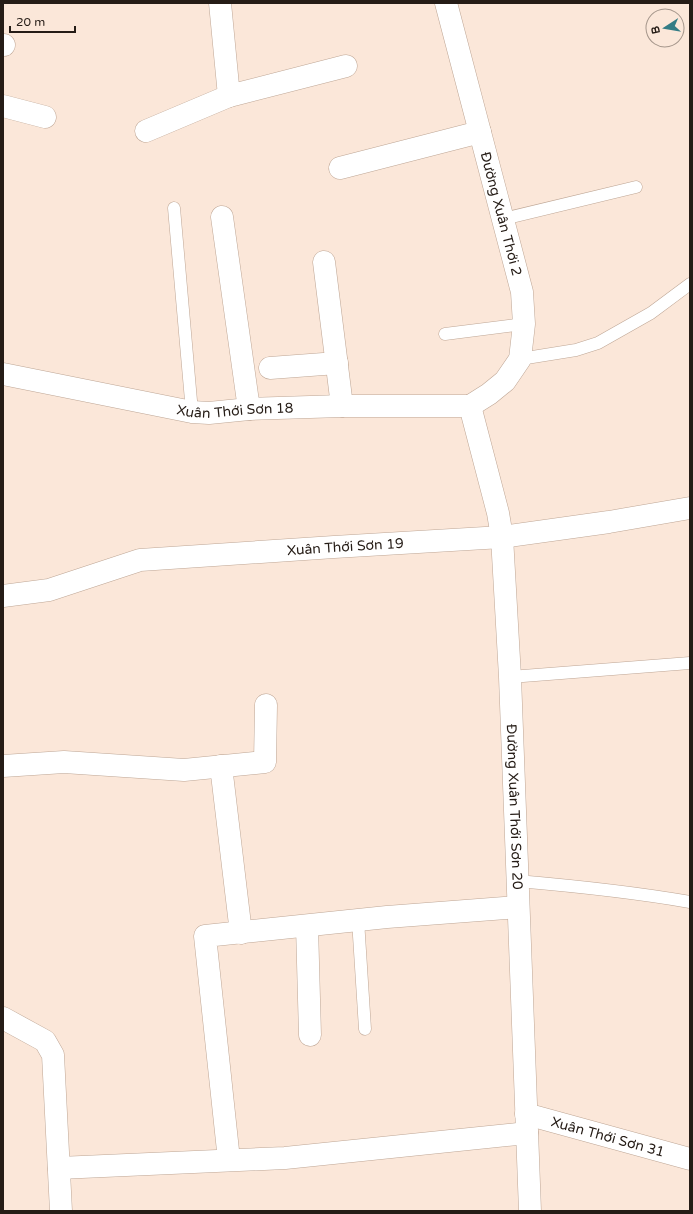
<svg xmlns="http://www.w3.org/2000/svg" width="693" height="1214" font-family="'Varela Round',sans-serif">
<style>
.lines{fill:none;stroke-linecap:round;stroke-linejoin:round}
.service-casing{stroke:#bea695;stroke-width:13}
.minor-casing{stroke:#bea695;stroke-width:23}
.service{stroke:#fff;stroke-width:12}
.minor{stroke:#fff;stroke-width:22}
.labels{text-anchor:middle;stroke-width:3;stroke-linejoin:round;paint-order:stroke}
.street-label{font-size:14px;fill:#251c16;stroke:#fbe7d9}
</style>
<rect width="100%" height="100%" fill="#fbe7d9"/>
<g class="lines">
<g class="service-casing">
<path id="service" d="M 174,208 L 192,412
M 503,219 L 636,187
M 445,334 L 524,324
M 520,359 L 576,350 L 598,343 L 651,313 L 690,284
M 510,677 L 690,663
M 517,881 C 575,886 633,892 690,902
M 358,920 L 365,1029"/>
</g>
<g class="minor-casing">
<g id="minor">
<path d="M 220,3 L 229,96 L 346,66"/>
<path id="s1" d="M 446,3 L 522,292 L 524,324 L 520,359 L 505,381 L 489,394 L 470,406"/>
<path d="M 3,45 L 4,45"/>
<path d="M 3,106 L 45,117"/>
<path d="M 146,131 L 229,96"/>
<path d="M 340,168 L 480,132"/>
<path d="M 222,217 L 249,409"/>
<path d="M 324,262 L 342,406"/>
<path d="M 270,368 L 337,363"/>
<path id="s2" d="M 3,374 L 192,412 L 209,413 L 249,409 L 342,406 L 470,406"/>
<path id="s3" d="M 470,406 L 498,513 L 502,537 L 510,677 L 530,1211"/>
<path id="s4" d="M 3,596 L 49,590 L 140,560 L 334,547 L 502,537 L 609,522 L 690,508"/>
<path d="M 3,766 L 64,762 L 184,770 L 265,762 L 266,705"/>
<path d="M 221,766 L 241,933"/>
<path d="M 307,926 L 310,1035"/>
<path d="M 3,1018 L 45,1041 L 53,1055 L 61,1211"/>
<path id="s5" d="M 526,1114 L 690,1159"/>
<path d="M 229,1160 L 205,936 L 387,917 L 518,907"/>
<path d="M 59,1168 L 285,1158 L 527,1133"/>
</g>
</g>
<use href="#service" class="service"/>
<use href="#minor" class="minor"/>
</g>
<g class="labels">
<g class="street-label">
<text dy="5" stroke="none"><textPath href="#s1" startOffset="218">Đường Xuân Thới 2</textPath></text>
<text dy="5" stroke="none"><textPath href="#s2" startOffset="236">Xuân Thới Sơn 18</textPath></text>
<text dy="5" stroke="none"><textPath href="#s4" startOffset="348">Xuân Thới Sơn 19</textPath></text>
<text dy="5" stroke="none"><textPath href="#s3" startOffset="405">Đường Xuân Thới Sơn 20</textPath></text>
<text dy="5" stroke="none"><textPath href="#s5" startOffset="85">Xuân Thới Sơn 31</textPath></text>
</g>
</g>
<rect width="693" height="1214" fill="none" stroke="#251c16" stroke-width="8"/>
<g transform="translate(665 28) rotate(258)"><circle r="19" fill="#fbe7d9" stroke="#a5968b"/>
<path d="M0-3L7 15L0 10L-7 15Z" fill="#347c85"/>
<text y="-6" font-size="11" font-weight="bold" text-anchor="middle" fill="#251c16">B</text>
</g>
<path d="M10 26v6h65v-6" fill="none" stroke="#251c16" stroke-width="2"/>
<text x="16" y="26" font-size="12" fill="#251c16" stroke="#fbe7d9" stroke-width="3" paint-order="stroke">20 m</text>
</svg>
